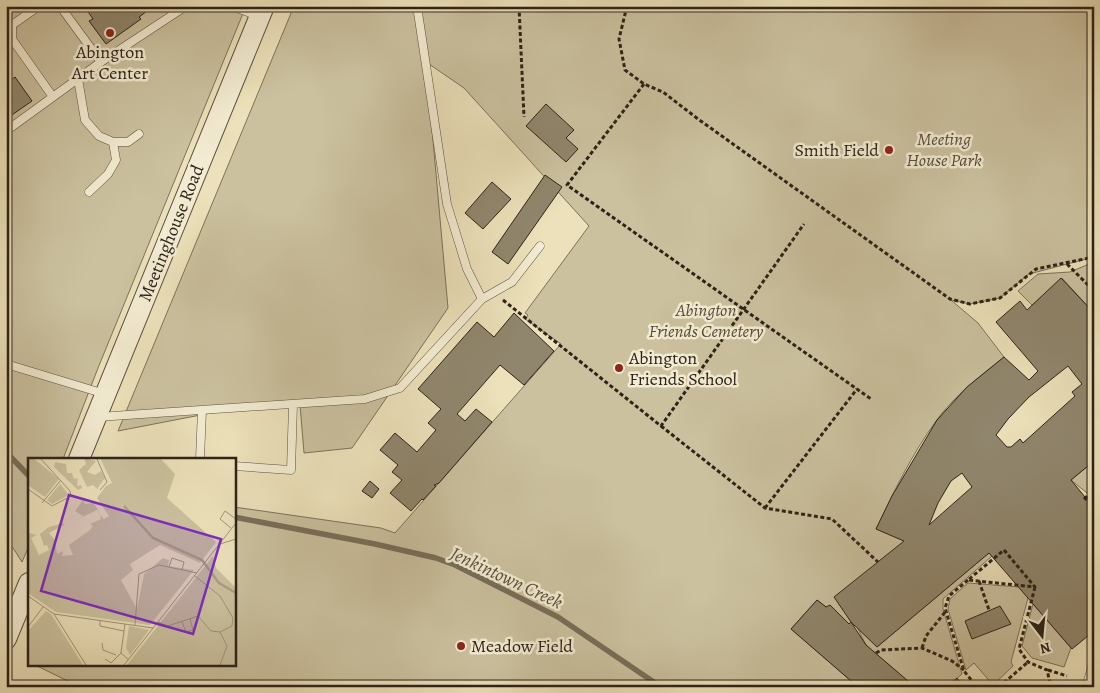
<svg xmlns="http://www.w3.org/2000/svg" width="1100" height="693" font-family="Alegreya,serif">
<style>
.green{fill:#cbc19f;stroke:#7c725c}
.lines{fill:none;stroke-linecap:round;stroke-linejoin:round}
.stream{stroke:#786e59;stroke-width:5.5}
.building{fill:#90866d;stroke:#2c2319;fill-rule:evenodd}
.service-casing{stroke:#5c5241;stroke-width:9}
.tertiary-casing{stroke:#5c5241;stroke-width:22}
.path{stroke:#2c2319;stroke-width:3;stroke-dasharray:4 2.5;stroke-linecap:butt}
.service{stroke:#f3ecd2;stroke-width:8}
.tertiary{stroke:#f3ecd2;stroke-width:20}
.poi-dot{fill:#8f2418;stroke:#f3ecd2;stroke-width:2}
.labels{text-anchor:middle;stroke-width:5;stroke-linejoin:round;paint-order:stroke}
.poi-label{font-size:18px;fill:#2c2319;stroke:#f3ecd2;text-anchor:start}
.park-label{font-size:18px;font-style:italic;fill:#544a3a;stroke:#f3ecd2}
.street-label{font-size:18px;fill:#2c2319;stroke:#f3ecd2}
.water-label{font-size:19px;font-style:italic;fill:#584f3e;stroke:#f3ecd2}
.inset-river{fill:none;stroke:#aba083;stroke-width:2.5}
.inset-road{fill:none;stroke:#9f957a;stroke-width:1}
.view{fill:#7b2cbf;fill-opacity:0.15;stroke:#7b2cbf;stroke-width:2.5}
.inset-edge{fill:none;stroke:#2c2319;stroke-width:2.5}
</style>
<rect width="100%" height="100%" fill="#ece1ba"/>
<filter id="stains"><feTurbulence type="fractalNoise" baseFrequency=".004" numOctaves="4"/><feColorMatrix values="0 0 0 0 .2 0 0 0 0 .09 0 0 0 0 .02 0 0 0 .5 -.17"/></filter>
<radialGradient id="worn" r=".72"><stop offset=".6" stop-color="#630" stop-opacity="0"/><stop offset="1" stop-color="#630" stop-opacity=".3"/></radialGradient>
<path class="green" d="M 6,6 L 246,6 L 98,368 L 63,459 L 29,459 L 29,546 L 22,562 L 6,537 Z
M 294,6 L 1094,6 L 1094,257 L 1029,274 L 1000,298 L 970,304 L 951,300 L 978,323 L 1004,357 C 980,376 954,396 936,421 C 912,454 893,493 876,529 L 904,541 L 851,622 L 849,624 L 817,600 L 791,629 L 858,687 L 80,687 L 33,664 L 234,664 L 234,507 L 381,528 L 395,533 L 561,344 L 525,319 L 528,315 L 525,313 L 589,226 L 464,88 L 426,62 L 448,308 L 352,448 L 304,453 L 300,405 L 216,412 L 118,431 Z
M 1094,262 L 1094,313 L 1062,278 L 1032,305 L 1018,291 L 1038,274 L 1070,272 Z
M 1094,461 L 1094,493 L 1087,493 L 1071,480 Z
M 989,553 L 992,556 L 943,599 L 943,609 L 962,674 L 949,685 L 915,687 L 866,645 L 857,627 L 877,647 Z
M 968,583 L 1019,587 L 1028,598 L 1011,662 L 1013,666 L 993,685 L 974,663 L 966,670 L 948,609 L 950,599 Z
M 1033,604 L 1071,648 L 1064,667 L 1032,658 L 1022,646 Z"/>
<g class="lines">
<path class="stream" d="M 6,452 L 29,476
M 234,517 L 375,544 L 436,558 L 455,565 L 558,617 L 661,687"/>
</g>
<path class="building" d="M 84,6 L 154,6 L 139,17 L 141,19 L 106,44 L 89,21 L 93,19 Z
M 6,73 L 11,80 L 15,77 L 32,101 L 6,119 Z
M 546,104 L 574,130 L 566,138 L 578,149 L 566,162 L 526,126 Z
M 545,175 L 562,187 L 508,264 L 492,252 Z
M 492,182 L 511,199 L 483,229 L 465,213 Z
M 1061,278 L 1094,313 L 1094,335 L 1090,338 L 1094,344 L 1094,461 L 1071,480 L 1094,508 L 1094,631 L 1072,649 L 989,553 L 877,647 L 851,622 L 834,597 L 904,541 L 876,529 L 892,496 L 937,420 L 967,387 L 1004,357 L 1029,380 L 1038,371 L 996,322 L 1020,301 L 1027,310 ZM 1068,366 L 1082,384 L 1072,392 L 1075,396 L 1023,443 L 1020,439 L 1011,447 L 1007,447 L 996,435 L 1008,419 L 1029,397 ZM 962,473 L 972,487 L 929,525 L 938,503 L 951,481 Z
M 514,313 L 554,351 L 524,385 L 500,365 L 457,414 L 465,421 L 476,409 L 492,422 L 439,483 L 434,485 L 436,486 L 423,500 L 422,499 L 411,511 L 390,493 L 402,480 L 392,472 L 398,465 L 380,450 L 395,433 L 417,452 L 436,430 L 428,423 L 441,409 L 418,389 L 477,322 L 494,337 Z
M 370,481 L 379,489 L 372,498 L 362,491 Z
M 817,600 L 826,607 L 830,605 L 849,624 L 851,622 L 866,645 L 915,687 L 858,687 L 791,629 Z
M 1000,606 L 1011,624 L 972,639 L 965,621 Z
M 957,678 L 964,687 L 938,687 L 949,685 Z"/>
<g class="lines">
<g class="service-casing">
<path id="service" d="M 39,6 L 12,25 L 12,39 L 53,97
M 60,6 L 101,62
M 232,6 L 258,16
M 78,79 L 85,120 L 99,136 L 113,142 L 128,142 L 139,134
M 6,131 L 101,62 L 183,8 L 190,6
M 89,192 L 108,174 L 116,160 L 113,142
M 482,299 L 512,282 L 540,246
M 6,364 L 105,394
M 98,417 L 365,399 L 400,388 L 482,299 L 467,269 L 447,204 L 417,6
M 200,459 L 202,410
M 234,466 L 291,470 L 293,405
M 1086,687 L 1094,661"/>
</g>
<g class="tertiary-casing">
<path id="tertiary" d="M 79,459 L 264,6
M 6,639 L 29,583"/>
</g>
<path class="path" d="M 519,6 L 524,117
M 627,6 L 619,39 L 625,70 L 644,84 L 663,92 L 698,119 L 950,299 L 970,304 L 1000,298 L 1036,269 L 1094,257
M 644,84 L 567,185 L 871,399
M 6,177 L 10,141
M 1067,264 L 1094,291
M 503,300 L 661,426 L 804,224
M 661,426 L 765,508 L 832,519 L 878,562
M 1084,497 L 1094,508
M 1085,497 L 1094,498
M 765,508 L 857,389
M 1004,550 L 1035,587 L 968,580 Z
M 968,580 L 949,596 L 945,608 L 964,671 L 977,687
M 979,581 L 989,610
M 1035,587 L 1019,649 L 1028,662 L 1047,670 L 1051,687
M 922,648 L 926,636 L 946,611
M 876,653 L 881,650 L 922,648 L 952,661 L 964,670
M 1048,670 L 1067,676
M 999,687 L 1028,662"/>
<use href="#service" class="service"/>
<use href="#tertiary" class="tertiary"/>
</g>
<g class="poi-dot">
<circle cx="110" cy="33" r="5"/>
<circle cx="889" cy="150" r="5"/>
<circle cx="619" cy="368" r="5"/>
<circle cx="461" cy="646" r="5"/>
</g>
<g class="labels">
<g class="poi-label">
<text x="110" y="58" text-anchor="middle">Abington<tspan x="110" dy="21">Art Center</tspan></text>
<text x="879" y="156" text-anchor="end">Smith Field</text>
<text x="629" y="364">Abington<tspan x="629" dy="21">Friends School</tspan></text>
<text x="471" y="652">Meadow Field</text>
</g>
<g class="park-label">
<text x="944" y="145">Meeting<tspan x="944" dy="21">House Park</tspan></text>
<text x="706" y="316">Abington<tspan x="706" dy="21">Friends Cemetery</tspan></text>
</g>
<g class="street-label">
<text transform="translate(171 233) rotate(-68)" y="6">Meetinghouse Road</text>
</g>
<g class="water-label">
<text transform="translate(507 577) rotate(25)" y="7">Jenkintown Creek</text>
</g>
</g>
<g transform="translate(28 458)">
<rect width="208" height="208" fill="#ece1ba"/>
<path d="M 0,0 L 5,0 L 31,21 L 17,39 L 1,28 ZM 56,0 L 68,3 L 59,14 L 67,17 L 73,13 L 77,20 L 69,31 L 65,27 L 59,29 L 56,23 L 51,12 L 58,6 ZM 72,0 L 132,0 L 147,16 L 139,40 L 188,84 L 172,105 L 132,87 L 102,106 L 105,112 L 93,122 L 109,151 L 116,116 L 135,100 L 141,102 L 140,108 L 166,112 L 122,167 L 28,154 L 0,135 L 1,75 L 8,77 L 3,80 L 11,97 L 21,92 L 19,87 L 16,88 L 12,76 L 21,69 L 35,65 L 36,67 L 21,75 L 27,82 L 29,96 L 35,93 L 34,98 L 45,97 L 41,87 L 62,72 L 65,68 L 62,66 L 73,61 L 72,57 L 76,61 L 81,58 L 69,40 L 78,28 L 84,25 ZM 27,4 L 38,6 L 39,15 L 44,15 L 46,21 L 50,20 L 49,28 L 53,27 L 54,30 L 50,32 L 26,9 ZM 32,26 L 41,37 L 24,46 L 19,42 ZM 55,42 L 57,46 L 66,45 L 72,56 L 69,52 L 50,61 L 55,58 L 47,53 ZM 185,98 L 188,110 L 207,129 L 207,207 L 99,207 ZM 18,153 L 23,156 L 55,207 L 0,207 L 0,173 ZM 101,168 L 121,172 L 102,197 L 98,190 Z" fill="#cbc19f"/>
<path class="inset-river" d="M 96,48 L 125,80 L 174,102 L 191,125 L 208,135"/>
<path class="inset-road" d="M 69,1 L 79,24 L 72,32M 0,31 L 24,48 L 43,38 L 42,33 L 12,0M 14,45 L 33,22M 203,70 L 192,61 L 197,53 L 208,61M 192,86 L 208,81M 141,109 L 144,100 L 156,104 L 154,112M 0,138 L 26,156 L 125,170M 26,156 L 58,207M 72,162 L 72,168 L 96,173 L 97,166M 130,164 L 140,168 L 170,158 L 183,173 L 192,174 L 204,168 L 205,160 L 192,138 L 167,118M 154,164 L 158,174 L 165,172 L 162,161M 107,167 L 111,116 L 131,107 L 169,115M 0,169 L 15,149M 96,173 L 93,195 L 101,202M 74,185 L 75,192 L 88,197M 77,201 L 83,205 L 93,195M 96,207 L 208,65M 192,207 L 199,188 L 192,174"/>
<path class="view" d="M 41,37 L 193,81 L 165,176 L 13,133 Z"/>
<rect width="208" height="208" class="inset-edge"/>
</g>
<rect width="1100" height="693" fill="none" stroke="#ece1ba" stroke-width="25"/>
<rect x="8" y="8" width="1085" height="678" fill="none" stroke="#2c2319" stroke-width="2.5"/>
<rect x="12" y="12" width="1075" height="668" fill="none" stroke="#2c2319"/>
<g transform="translate(1042 636) rotate(164)" stroke="#f3ecd2" stroke-width="4" paint-order="stroke">
<path d="M0-4L9 19L0 12L-9 19Z" fill="#2c2319"/>
<text y="-8" font-size="14" font-weight="bold" text-anchor="middle" fill="#2c2319">N</text>
</g>
<rect width="100%" height="100%" filter="url(#stains)"/>
<rect width="100%" height="100%" fill="url(#worn)"/>
</svg>
